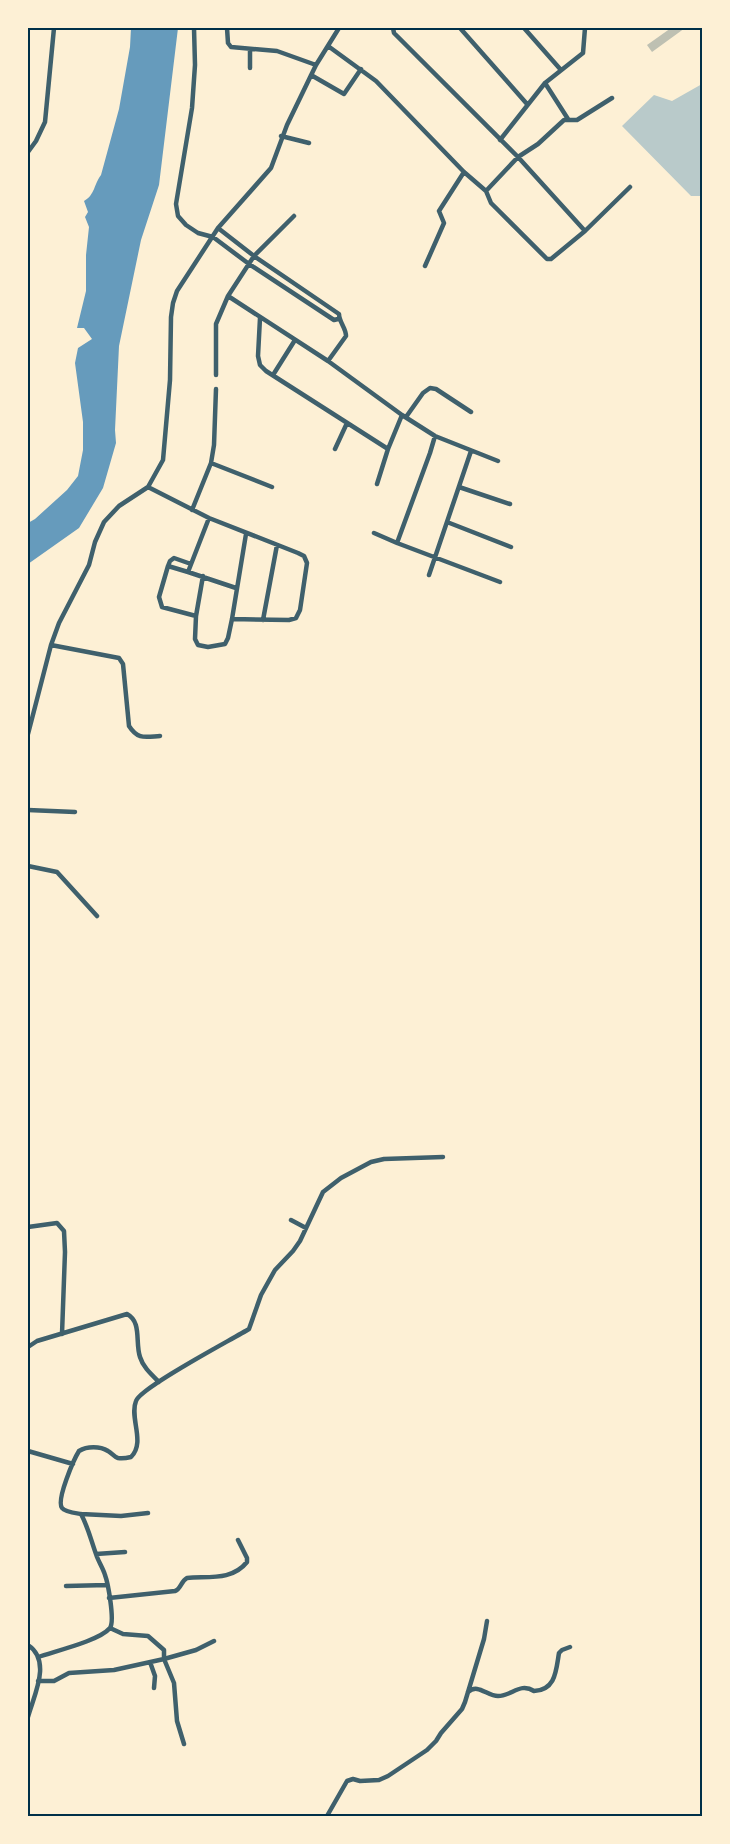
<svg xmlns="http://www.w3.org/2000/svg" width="730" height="1844" font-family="'DM Sans',sans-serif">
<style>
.green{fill:#b9caca}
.water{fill:#669bbc}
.building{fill:#bec0b2}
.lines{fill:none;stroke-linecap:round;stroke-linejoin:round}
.minor{stroke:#3f606c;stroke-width:4.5}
.neatline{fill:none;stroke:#003049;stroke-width:2}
</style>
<rect width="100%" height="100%" fill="#fdf0d5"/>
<path class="green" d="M 702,84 L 702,196 L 691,196 L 622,126 L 654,95 L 672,101 Z"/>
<path class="water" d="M 131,28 L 178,28 L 159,185 L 141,240 L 119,346 L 115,430 L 116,443 L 103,488 L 79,528 L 28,564 L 28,523 L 35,519 L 67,490 L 78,476 L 83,450 L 83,422 L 75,363 L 78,348 L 92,339 L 84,328 L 77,328 L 86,291 L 86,255 L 89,227 L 85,217 L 88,212 L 84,201 C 95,195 94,184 101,175 L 119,109 L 130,47 Z"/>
<path class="building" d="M 671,28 L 685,28 L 652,52 L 647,45 Z"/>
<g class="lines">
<path class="minor" d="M 194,28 L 195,65 L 192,108 L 176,204 L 178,216 L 186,225 L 198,233 L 213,237 L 249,264 L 334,320 L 338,319
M 227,28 L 228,43 L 231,47 L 277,51 L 316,65
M 393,28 L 394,33 L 518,157 L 585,231 L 630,187
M 460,28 L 527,104
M 524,28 L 561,70
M 328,46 L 376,81 L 464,172 L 486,191 L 491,203 L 547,259 L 551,259 L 585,231
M 250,49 L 250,68
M 311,75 L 344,94 L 361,69
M 545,83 L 568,119
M 281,136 L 309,143
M 500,140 L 545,83 L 583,53 L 585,28
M 28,152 L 36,141 L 45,122 L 54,28
M 486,191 L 518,157 L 538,144 L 564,120 L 577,120 L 612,98
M 218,228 L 254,256 L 339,314 C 339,322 346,328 346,336 L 328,361
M 425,266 L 444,223 L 439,211 L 464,172
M 228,296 L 328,361 L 402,415 L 435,436 L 498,461
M 260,318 L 258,356 L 260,365 L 266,371 L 388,449
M 216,375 L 216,324 L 228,296 L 254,256 L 294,216
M 273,375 L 295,340
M 406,417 L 423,393 L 430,388 L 436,389 L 471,412
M 435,436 L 430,453 L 397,543 L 500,582
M 335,449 L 347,423
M 211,463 L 272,487
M 377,484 L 388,449 L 402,415
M 148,487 L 209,518 L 298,553 L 304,556 L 307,563 L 300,610 L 296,618 L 289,620 L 232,619
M 459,487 L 510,504
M 192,510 L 211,463 L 214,445 L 216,389
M 209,518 L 188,572 L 236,588
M 447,522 L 511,547
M 374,533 L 397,543
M 168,566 L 170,561 L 174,558 L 191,564
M 188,572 L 168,566 L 159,597 L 162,607 L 196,616 L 203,576
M 429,575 L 471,451
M 196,616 L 195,639 L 198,645 L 208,647 L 225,644 L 228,638 L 232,619 L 246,534
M 263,620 L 277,545
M 51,645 L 119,658 L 123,664 L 129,726 C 138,740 145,737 160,736
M 28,734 L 51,645 L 59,623 L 89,565 L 95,542 L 104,522 L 119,506 L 148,487 L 163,460 L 170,380 L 171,317 L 173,303 L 177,291 L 218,228 L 271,168 L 287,125 L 316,65 L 339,28
M 28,810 L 75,812
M 28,866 L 57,872 L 97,916
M 291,1220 L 306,1228
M 28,1227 L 57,1223 L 64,1231 L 65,1252 L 62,1334
M 28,1347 L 37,1341 L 127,1314 C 142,1322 135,1342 140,1357 C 143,1367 151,1374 159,1382
M 28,1451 L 73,1464
M 81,1514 L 121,1516 L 148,1513
M 96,1554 L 125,1552
M 66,1586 L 107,1585
M 109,1598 L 175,1591 C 181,1589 181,1581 187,1578 C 208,1576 232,1581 247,1562 L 247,1558 L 238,1540
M 110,1628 L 123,1634 L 148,1636 L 164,1650 L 164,1659 L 174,1683 L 177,1721 L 184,1744
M 28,1645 C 52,1661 34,1695 28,1717
M 38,1657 C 55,1651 99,1641 110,1628 C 115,1621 108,1583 105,1575 C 103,1568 98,1561 96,1554 C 91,1540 88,1527 81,1514 C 75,1513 65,1512 62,1508 C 56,1500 74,1459 79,1451 C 87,1446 100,1446 108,1451 C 112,1453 114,1457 118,1458 C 123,1459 127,1458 131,1457 C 146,1442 129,1418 136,1401 C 141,1387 231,1340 249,1329 L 261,1295 L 275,1270 L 293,1251 L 300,1241 L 323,1192 L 341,1178 L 371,1162 L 384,1159 L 443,1157
M 150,1662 L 155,1676 L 154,1688
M 38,1681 L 54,1681 L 69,1673 L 114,1670 L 164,1659 L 196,1650 L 214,1641
M 468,1692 C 478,1683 487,1696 498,1696 C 512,1696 520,1682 534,1691 C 556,1690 556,1670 559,1653 L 562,1650 L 570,1647
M 327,1816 L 347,1781 L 353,1779 L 360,1781 L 379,1780 L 388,1776 L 427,1750 L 436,1741 L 441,1733 L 462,1709 L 465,1702 L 484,1639 L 487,1621"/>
</g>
<rect width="730" height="1844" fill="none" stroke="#fdf0d5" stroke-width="58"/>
<rect x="29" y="29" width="672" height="1786" class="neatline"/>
</svg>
